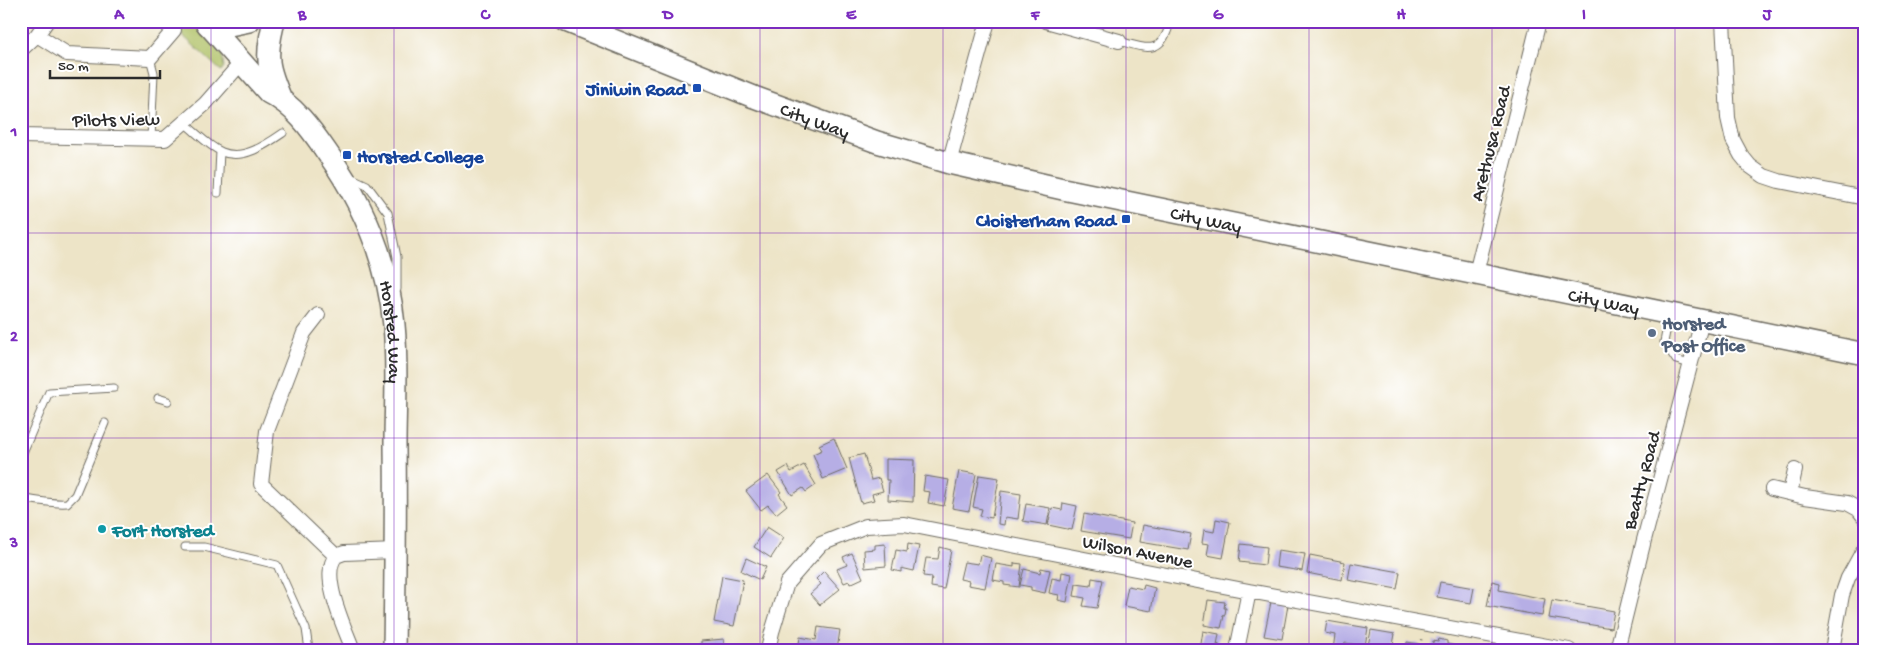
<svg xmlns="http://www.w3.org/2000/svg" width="1886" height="671" font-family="'Gochi Hand',sans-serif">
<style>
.green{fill:#aec064;stroke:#6c7648}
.building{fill:#b6aee5}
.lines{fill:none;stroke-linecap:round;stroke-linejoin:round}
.lane-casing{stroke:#6f6c62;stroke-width:9}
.street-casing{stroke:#6f6c62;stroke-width:16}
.primary-casing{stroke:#6f6c62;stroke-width:24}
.path{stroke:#6f6c62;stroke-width:2.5;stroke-dasharray:1 4;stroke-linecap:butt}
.lane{stroke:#fff;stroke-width:7}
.street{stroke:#fff;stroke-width:14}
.primary{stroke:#fff;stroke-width:21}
.grid{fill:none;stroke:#7b2cbf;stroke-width:1;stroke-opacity:0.55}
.transit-dot{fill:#1a4fb4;stroke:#fff;stroke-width:2}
.service-dot{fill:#5c6f8a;stroke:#fff;stroke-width:2}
.culture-dot{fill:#0f9aa8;stroke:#fff;stroke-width:2}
.labels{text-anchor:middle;stroke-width:4;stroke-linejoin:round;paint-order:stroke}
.transit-label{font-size:19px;font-weight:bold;fill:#164399;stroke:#fff;text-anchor:end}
.street-label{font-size:19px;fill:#2b2b2b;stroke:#fff}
.service-label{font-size:19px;font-weight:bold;fill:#4e5e75;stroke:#fff;text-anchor:start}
.culture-label{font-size:19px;font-weight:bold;fill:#0d838f;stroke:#fff;text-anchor:start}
.neatline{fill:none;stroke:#7b2cbf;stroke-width:2}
.grid-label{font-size:16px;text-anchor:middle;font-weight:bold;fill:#7b2cbf}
</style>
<rect width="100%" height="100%" fill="#fff"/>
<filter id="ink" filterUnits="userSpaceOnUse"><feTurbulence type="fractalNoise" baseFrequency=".02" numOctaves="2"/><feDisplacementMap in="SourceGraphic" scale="10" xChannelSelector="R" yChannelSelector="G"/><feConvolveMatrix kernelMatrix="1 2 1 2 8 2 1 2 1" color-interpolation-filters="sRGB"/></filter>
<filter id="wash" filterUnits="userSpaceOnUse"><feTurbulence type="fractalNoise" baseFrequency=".0096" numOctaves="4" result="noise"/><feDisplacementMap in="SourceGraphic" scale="20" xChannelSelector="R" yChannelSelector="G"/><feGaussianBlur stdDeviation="1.12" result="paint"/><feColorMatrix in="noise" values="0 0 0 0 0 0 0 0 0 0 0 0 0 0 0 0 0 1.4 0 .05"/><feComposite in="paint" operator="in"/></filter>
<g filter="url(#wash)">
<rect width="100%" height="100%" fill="#ede4c7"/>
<path class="green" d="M 167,21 L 193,21 L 222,54 L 224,67 L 221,71 Z"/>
<g id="blocks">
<path class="building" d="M 834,438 L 847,469 L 823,479 L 813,454 L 822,450 L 819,445 Z
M 864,454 L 871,480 L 879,478 L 883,491 L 872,494 L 874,500 L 861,503 L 849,458 Z
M 886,459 L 914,460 L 913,502 L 888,500 L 889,480 L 886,480 Z
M 804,465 L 816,485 L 806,492 L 803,488 L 792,495 L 778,472 L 788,466 L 791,472 Z
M 959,471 L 976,474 L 969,511 L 952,508 Z
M 768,475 L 781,492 L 779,494 L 787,505 L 776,514 L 768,505 L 761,510 L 746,491 Z
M 979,475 L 999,478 L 992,518 L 980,516 L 982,509 L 973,507 Z
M 925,476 L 949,480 L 944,506 L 928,503 L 930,492 L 923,491 Z
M 1001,491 L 1021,494 L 1018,519 L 1005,517 L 1004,525 L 998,524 Z
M 1063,503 L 1077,506 L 1072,530 L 1048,525 L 1052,508 L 1062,510 Z
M 1026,504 L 1050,508 L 1047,525 L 1023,521 Z
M 1084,514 L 1132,523 L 1129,539 L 1081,531 Z
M 1216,519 L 1230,522 L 1223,558 L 1207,555 L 1209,544 L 1202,543 L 1204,530 L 1214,532 Z
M 1143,525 L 1191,534 L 1188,550 L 1140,542 Z
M 767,527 L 784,538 L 771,558 L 754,547 Z
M 885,544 L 886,566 L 865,568 L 864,550 L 875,549 L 875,545 Z
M 908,544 L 919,546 L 914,571 L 901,568 L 901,572 L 892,570 L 896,550 L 907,552 Z
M 1241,544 L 1267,547 L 1265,565 L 1239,562 Z
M 940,547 L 951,550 L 944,589 L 931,587 L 932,577 L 923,576 L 926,558 L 938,559 Z
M 1278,550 L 1305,554 L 1302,571 L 1276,567 Z
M 852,553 L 863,578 L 850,584 L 849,581 L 844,583 L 837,569 L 847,565 L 843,557 Z
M 980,555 L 991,558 L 985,588 L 968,585 L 969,581 L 960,579 L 964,562 L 978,564 Z
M 1310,555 L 1345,562 L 1342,580 L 1307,573 Z
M 746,558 L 766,567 L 760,580 L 741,571 Z
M 1014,563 L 1022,564 L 1019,587 L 1004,585 L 1004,582 L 993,580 L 996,564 L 1014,567 Z
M 1351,563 L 1400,572 L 1397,589 L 1348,580 Z
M 1041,568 L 1050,570 L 1045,593 L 1031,590 L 1031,587 L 1020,585 L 1024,569 L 1040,573 Z
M 824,571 L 840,589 L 820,605 L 810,594 L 821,584 L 816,579 Z
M 1062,572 L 1072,574 L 1067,602 L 1058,600 L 1059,595 L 1049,593 L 1052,578 L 1061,580 Z
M 722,576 L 743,580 L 734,626 L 714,622 Z
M 1092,578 L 1103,580 L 1097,608 L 1083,606 L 1085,598 L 1074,596 L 1076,584 L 1091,586 Z
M 1492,581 L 1500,583 L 1499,590 L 1545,599 L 1542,616 L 1487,606 Z
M 1440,582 L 1474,588 L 1471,603 L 1437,597 Z
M 1144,585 L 1155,588 L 1151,611 L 1124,606 L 1128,586 L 1143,589 Z
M 1208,600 L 1225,602 L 1224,608 L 1226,608 L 1225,614 L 1222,616 L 1224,616 L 1221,628 L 1204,625 Z
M 1552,600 L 1614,611 L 1611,628 L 1549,618 Z
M 1271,602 L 1288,605 L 1282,639 L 1264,636 Z
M 1327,621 L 1368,628 L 1365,646 L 1345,643 L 1344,650 L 1333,650 L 1335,635 L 1325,633 Z
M 818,627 L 840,630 L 837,650 L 798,650 L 800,637 L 816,640 Z
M 1371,630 L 1395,634 L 1392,650 L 1368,646 Z
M 1203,631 L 1219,634 L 1217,645 L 1219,644 L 1218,650 L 1200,650 Z
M 724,639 L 725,650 L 701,650 L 701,641 Z
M 1439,639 L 1447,641 L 1447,644 L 1476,650 L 1432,650 L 1433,641 L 1438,642 Z
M 1407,642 L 1419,644 L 1418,650 L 1406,650 Z
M 931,643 L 947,646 L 947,650 L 929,650 Z"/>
</g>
</g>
<g filter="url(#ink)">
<use href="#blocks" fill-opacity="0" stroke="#6f6c62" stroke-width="1"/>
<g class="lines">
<g class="lane-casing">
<path id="lane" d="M 1119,41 C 1143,47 1160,57 1169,26
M 150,58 L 154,73 L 151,139
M 184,123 C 196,132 208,146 222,152 C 243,161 267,144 283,133
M 348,176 L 367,185 L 388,213 L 397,257 L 397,289
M 218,193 L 220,151
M 1669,317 L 1664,342 L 1676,360 L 1690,364
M 158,398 L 168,401
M 21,457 L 49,392 L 114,388
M 21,498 C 37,501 52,504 67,503 L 75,495 L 105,423
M 185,547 L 204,547 L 277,565 L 306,629 L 309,650"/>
</g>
<g class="street-casing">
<path id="street" d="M 1046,21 L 1119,41
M 1723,21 L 1728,118 L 1733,140 L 1741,155 L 1750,166 L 1764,176 L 1779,181 L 1865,198
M 37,35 L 67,54 L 150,58 L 174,30
M 21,50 L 37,35 L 47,21
M 21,136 L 165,139 L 205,104 L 241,63
M 949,163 L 988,21
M 1476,273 L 1539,21
M 318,315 L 304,333 L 267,431 L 261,484 L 336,556 L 344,553 L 396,551
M 1772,489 L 1805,497 L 1847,503 L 1858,509 L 1865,518
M 1790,493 L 1795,470
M 336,556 C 319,575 345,628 353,650
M 768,650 L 772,632 L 787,583 L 821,544 L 866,526 L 904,524 L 1249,591 L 1569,650
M 1237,650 L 1249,591
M 1617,650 L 1644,540 L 1702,321
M 1832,650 L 1842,595 L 1848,578 L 1865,547"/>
</g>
<g class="primary-casing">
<g id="primary">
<path id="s1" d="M 205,21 L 269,93 C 294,105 311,129 326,151 C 363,203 388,262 394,325 C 398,365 395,406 395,446 C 396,514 395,582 394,650"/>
<path id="s2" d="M 566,21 L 754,97 L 877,142 L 949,163 L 1063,189 L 1865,354"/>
<path d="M 208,25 L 220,27 L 249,21"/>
<path d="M 273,25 C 265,58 268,68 281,99"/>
</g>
</g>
<path class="path" d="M 1419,650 L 1422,636"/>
<use href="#lane" class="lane"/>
<use href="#street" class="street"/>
<use href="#primary" class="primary"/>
</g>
</g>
<path class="grid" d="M 211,21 L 211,650M 394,21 L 394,650M 577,21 L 577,650M 760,21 L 760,650M 943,21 L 943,650M 1126,21 L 1126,650M 1309,21 L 1309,650M 1492,21 L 1492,650M 1675,21 L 1675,650M 21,233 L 1865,233M 21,438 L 1865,438"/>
<g class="transit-dot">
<rect x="692" y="83" width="10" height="10" rx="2.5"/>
<rect x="342" y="150" width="10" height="10" rx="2.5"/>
<rect x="1121" y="214" width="10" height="10" rx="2.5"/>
</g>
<circle class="service-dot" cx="1652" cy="333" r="5"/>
<circle class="culture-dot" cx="102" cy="529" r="5"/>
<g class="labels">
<g class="transit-label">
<text x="687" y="95">Jiniwin Road</text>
<text x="357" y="162" text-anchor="start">Horsted College</text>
<text x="1116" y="226">Cloisterham Road</text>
</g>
<g class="street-label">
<text transform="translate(116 118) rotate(-1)" y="7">Pilots View</text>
<text dy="7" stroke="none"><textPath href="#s2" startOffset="268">City Way</textPath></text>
<text transform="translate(1489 143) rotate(-76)" y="7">Arethusa Road</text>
<text dy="7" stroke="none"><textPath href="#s2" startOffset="672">City Way</textPath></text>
<text dy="7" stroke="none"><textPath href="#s2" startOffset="1078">City Way</textPath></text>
<text dy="7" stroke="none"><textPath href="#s1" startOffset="374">Horsted Way</textPath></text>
<text transform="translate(1640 480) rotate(-75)" y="7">Beatty Road</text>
<text transform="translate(1138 550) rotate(11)" y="7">Wilson Avenue</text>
</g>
<g class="service-label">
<text x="1662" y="329">Horsted<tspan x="1662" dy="22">Post Office</tspan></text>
</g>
<g class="culture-label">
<text x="112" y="536">Fort Horsted</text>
</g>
</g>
<rect width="1886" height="671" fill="none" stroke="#fff" stroke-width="55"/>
<path d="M50 70v8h110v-8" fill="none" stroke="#2b2b2b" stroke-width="2.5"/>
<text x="58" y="70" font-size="15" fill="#2b2b2b" stroke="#ffffff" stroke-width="4" paint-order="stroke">50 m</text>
<rect x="28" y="28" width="1830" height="616" class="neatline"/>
<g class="grid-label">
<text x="119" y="19">A</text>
<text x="302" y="19">B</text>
<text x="485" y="19">C</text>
<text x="668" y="19">D</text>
<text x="851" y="19">E</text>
<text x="1035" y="19">F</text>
<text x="1218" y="19">G</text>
<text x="1401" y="19">H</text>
<text x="1584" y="19">I</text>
<text x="1767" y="19">J</text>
<text x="14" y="136">1</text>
<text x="14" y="341">2</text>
<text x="14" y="547">3</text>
</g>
</svg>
